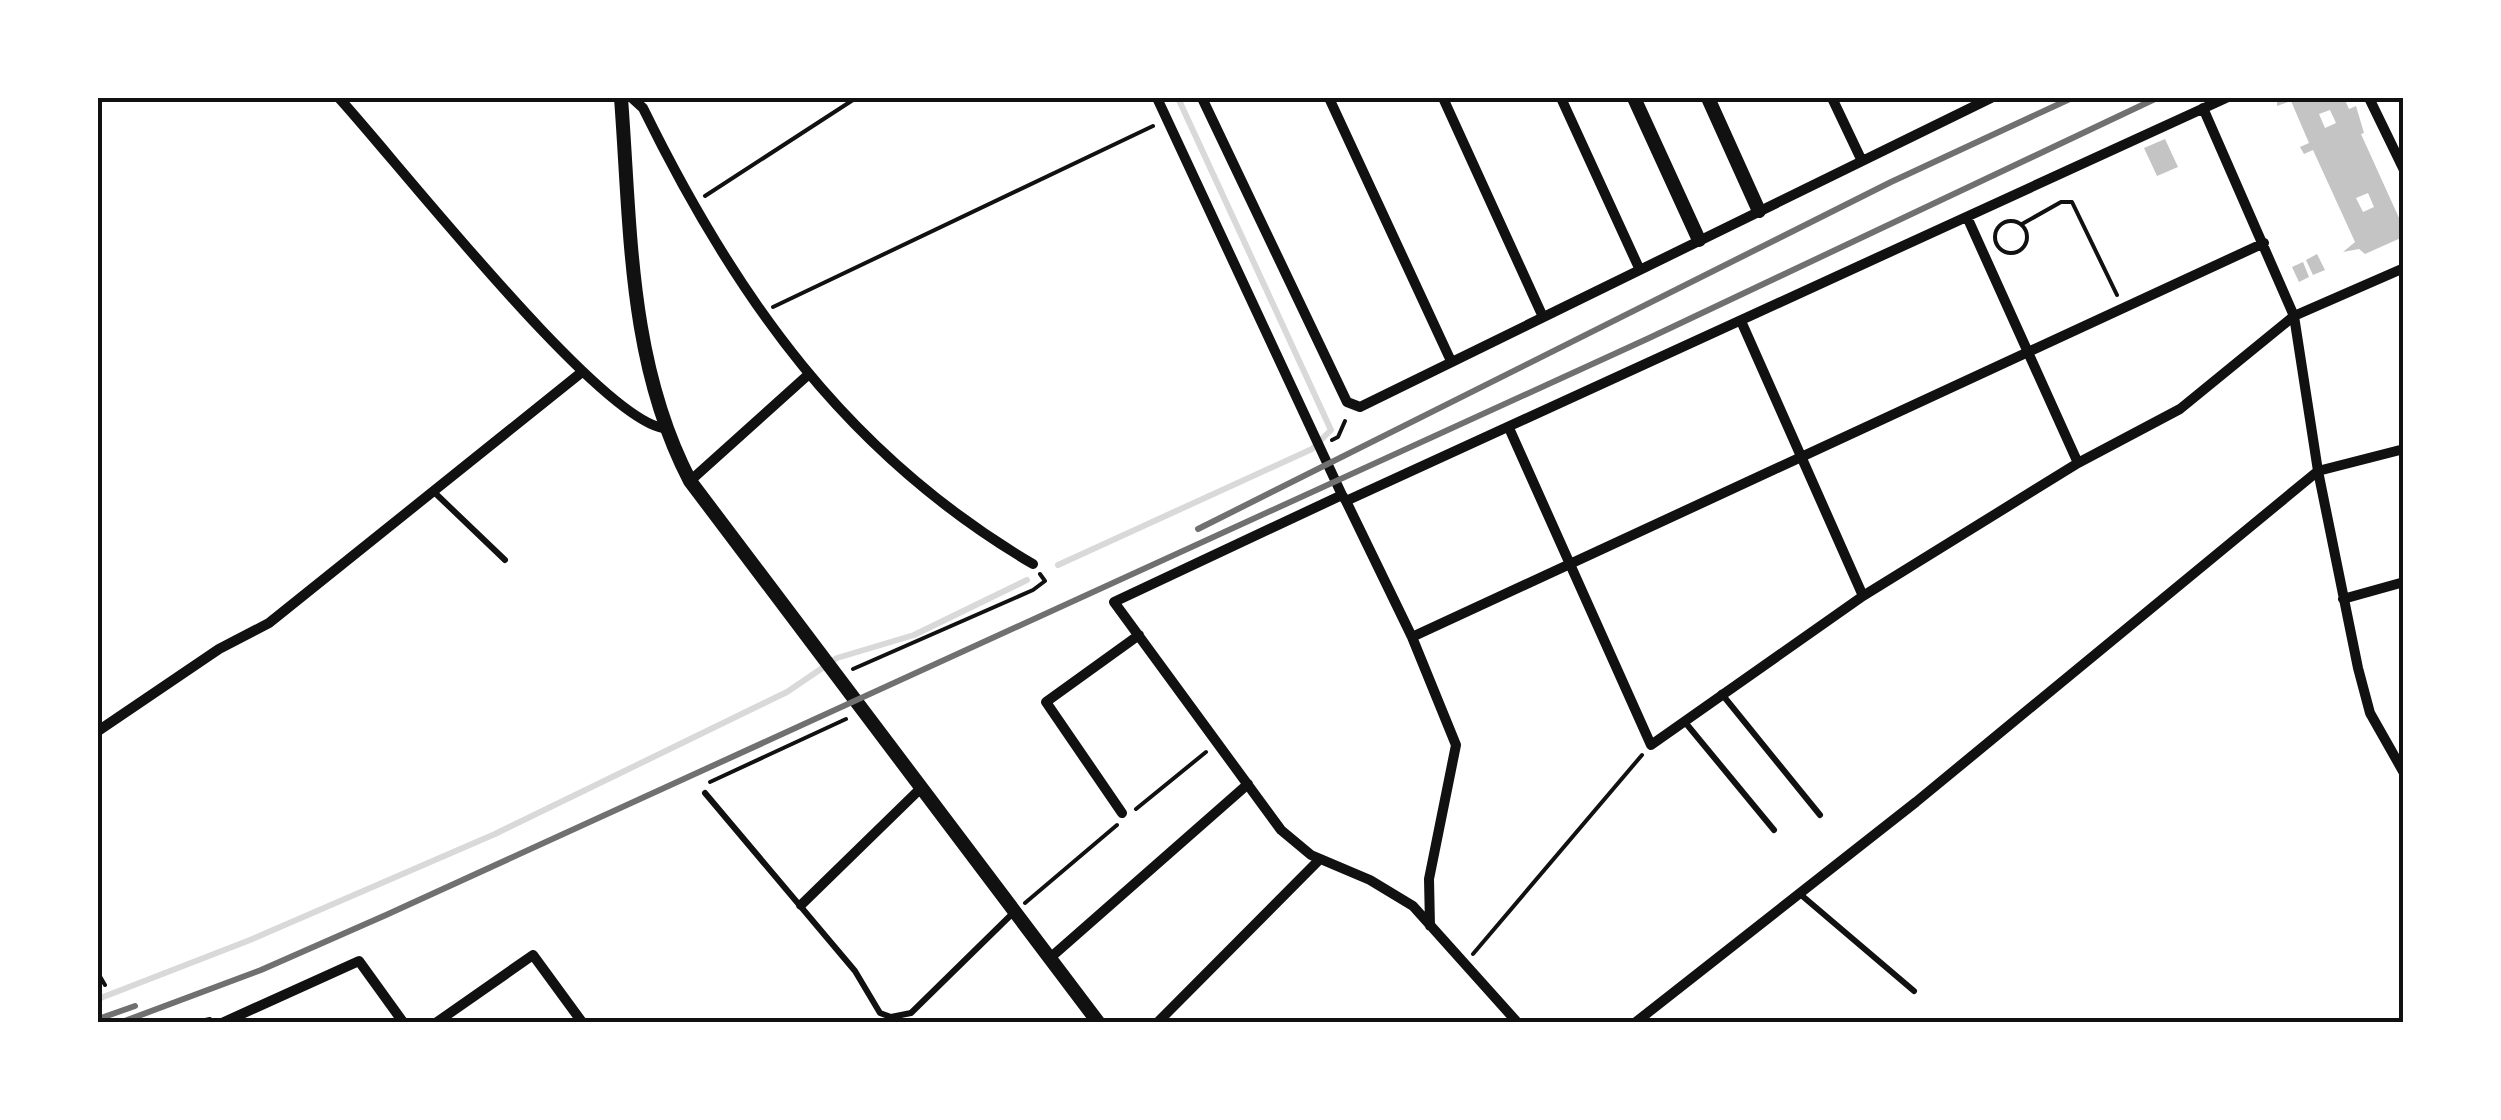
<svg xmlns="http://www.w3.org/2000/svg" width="2501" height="1120" font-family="Manrope,sans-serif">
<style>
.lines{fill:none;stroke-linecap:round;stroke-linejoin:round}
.stream{stroke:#d9d9d9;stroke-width:6}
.building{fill:#c4c4c4;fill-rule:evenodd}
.path{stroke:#111;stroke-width:4}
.service{stroke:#111;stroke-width:6}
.minor{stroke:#111;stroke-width:10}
.tertiary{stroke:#111;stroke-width:14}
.rail{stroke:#707070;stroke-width:6}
.neatline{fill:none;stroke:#111;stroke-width:4}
</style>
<rect width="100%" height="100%" fill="#fff"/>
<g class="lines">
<path class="stream" d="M 1058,565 L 1312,449 L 1331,430 L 1178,98
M 98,999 L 250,940 L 495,834 L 787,692 L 837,658 L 914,635 L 1027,580"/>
</g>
<path class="building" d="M 2277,98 L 2344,98 L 2349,109 L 2356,106 L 2364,133 L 2361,134 L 2404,229 L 2403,237 L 2365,254 L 2359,249 L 2343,252 L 2355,242 L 2313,150 L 2304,154 L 2300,147 L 2309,143 L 2291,101 L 2277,106 ZM 2330,110 L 2336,123 L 2325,128 L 2319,114 ZM 2368,193 L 2374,207 L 2363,212 L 2356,198 Z
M 2165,139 L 2178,167 L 2157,176 L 2144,148 Z
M 2317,254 L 2325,270 L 2313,275 L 2306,260 Z
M 2303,262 L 2309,277 L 2299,282 L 2292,267 Z"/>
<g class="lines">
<path class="path" d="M 705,196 L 856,98
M1995 237a16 16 0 1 1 32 0a16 16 0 1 1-32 0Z
M 2022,224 L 2061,202 L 2072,202 L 2117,295
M 773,307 L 1153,126
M 1332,440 L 1338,437 L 1345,421
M 853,669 L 1033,590 L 1045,581 L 1040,574
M 710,782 L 846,719
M 1136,809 L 1206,752
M 1025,903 L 1117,825
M 1473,954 L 1642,755
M 98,973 L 105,985
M 195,1022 L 210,1019"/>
<path class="service" d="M 434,492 L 505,560
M 1721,693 L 1820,815
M 1684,721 L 1774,830
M 705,793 L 855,971 L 880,1013 L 891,1017 L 911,1013 L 1013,913
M 1800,894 L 1914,991"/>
<path class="minor" d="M 339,98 C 395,159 597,417 663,428
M 632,98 L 643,108 C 736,298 847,455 1033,564
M 1157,98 L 1342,495
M 1202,98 L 1347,402 L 1360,407 L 1991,98
M 1329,98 L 1451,361
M 1443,98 L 1543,317
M 1561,98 L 1639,268
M 1832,98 L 1861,159
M 2369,98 L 2404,170
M 2203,108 L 2294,316 L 2318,471 L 2358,668 L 2370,713 L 2404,773
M 1967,217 L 2078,463
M 1741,321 L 1863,596
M 1509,428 L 1651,745 L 1863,596 L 2078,463 L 2180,409 L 2294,316 L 2404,268
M 690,481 L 809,374
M 1346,501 L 1342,495 L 1114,602 L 1281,830 L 1311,855 L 1370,880 L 1413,906 L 1517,1022
M 2343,599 L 2404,582
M 1412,637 L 2264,243
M 98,731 L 219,649 L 269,623 L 582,372
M 1122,813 L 1046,702 L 1139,635
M 801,905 L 920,789
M 1430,926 L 1429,879 L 1456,745 L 1412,637 L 1346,501 L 2226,98
M 1050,958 L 1248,784
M 224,1022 L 359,961 L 403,1022
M 437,1022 L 533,955 L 582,1022
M 1158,1022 L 1320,859
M 1636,1022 L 1916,802 L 2318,471 L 2404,449"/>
<path class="tertiary" d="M 621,98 C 631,229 628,362 690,481 L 1098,1022
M 1634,98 L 1699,240
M 1708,98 L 1759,211"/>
<path class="rail" d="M 1198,529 L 1891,182 L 2072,98
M 98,1019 L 135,1006
M 122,1022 L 261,970 L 386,915 L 1647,339 L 2157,98"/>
</g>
<rect width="2501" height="1120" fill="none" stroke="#ffffff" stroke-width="200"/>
<rect x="100" y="100" width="2301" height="920" class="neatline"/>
</svg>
